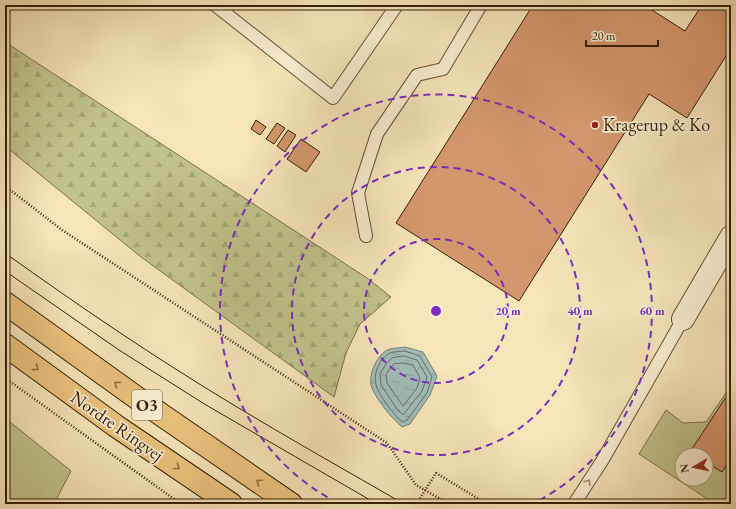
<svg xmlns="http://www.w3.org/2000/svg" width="736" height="509" font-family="'EB Garamond',serif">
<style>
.grass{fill:#c1c38c;stroke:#7c714a;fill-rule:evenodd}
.forest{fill:url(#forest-firs);stroke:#7c714a}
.water{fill:url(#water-ripples);stroke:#767e72}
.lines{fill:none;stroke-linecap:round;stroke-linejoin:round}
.shore{stroke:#6c6e60;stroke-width:1}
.building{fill:#d3976d;stroke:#371f08}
.lane-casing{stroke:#675034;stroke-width:14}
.street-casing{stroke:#675034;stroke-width:24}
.primary-casing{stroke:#371f08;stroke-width:24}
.path{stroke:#371f08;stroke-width:2.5;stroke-dasharray:1 2;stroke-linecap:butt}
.lane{stroke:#f9eed2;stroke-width:12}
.street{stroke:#f9eed2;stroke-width:22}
.primary{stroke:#ebc27c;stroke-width:22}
.tram{stroke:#371f08;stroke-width:1}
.oneway{stroke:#917042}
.oneway2{stroke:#a29177}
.ring{fill:none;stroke:#7b2cbf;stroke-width:2;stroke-dasharray:7 5}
.poi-dot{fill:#8f2418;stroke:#f9eed2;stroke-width:1.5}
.labels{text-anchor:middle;stroke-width:3.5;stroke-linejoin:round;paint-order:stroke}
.shield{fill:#f9eed2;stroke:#715d45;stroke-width:1}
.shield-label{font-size:17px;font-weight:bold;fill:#371f08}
.poi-label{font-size:18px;fill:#371f08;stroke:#f9eed2;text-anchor:start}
.street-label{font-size:18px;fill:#371f08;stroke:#f9eed2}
.centre{fill:#7b2cbf;stroke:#f9eed2;stroke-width:2}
.ring-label{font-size:12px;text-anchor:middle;font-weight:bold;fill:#7b2cbf;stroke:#f9eed2;stroke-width:3.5;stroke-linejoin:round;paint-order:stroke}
</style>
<defs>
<pattern id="forest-firs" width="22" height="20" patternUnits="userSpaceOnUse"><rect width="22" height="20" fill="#c1c38c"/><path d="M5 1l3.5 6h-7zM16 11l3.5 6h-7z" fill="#a6a777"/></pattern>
<pattern id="water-ripples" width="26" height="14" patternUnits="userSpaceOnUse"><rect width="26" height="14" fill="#a0bdb9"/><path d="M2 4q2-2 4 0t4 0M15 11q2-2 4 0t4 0" fill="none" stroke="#8aa29e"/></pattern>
</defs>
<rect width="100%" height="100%" fill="#f6e5b9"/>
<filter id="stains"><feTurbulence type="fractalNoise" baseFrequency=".005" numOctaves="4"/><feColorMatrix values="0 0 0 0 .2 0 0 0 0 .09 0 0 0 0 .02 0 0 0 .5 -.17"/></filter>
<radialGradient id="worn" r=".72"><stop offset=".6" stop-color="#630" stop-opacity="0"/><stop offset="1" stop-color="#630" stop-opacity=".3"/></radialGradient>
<path class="grass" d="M 726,393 L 731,396 L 731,504 L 715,504 L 639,454 L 666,410 L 683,423 L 706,422 ZM 682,455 L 706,455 L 706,479 L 682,479 Z
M 5,418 L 71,471 L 54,504 L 5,504 Z"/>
<path class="forest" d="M 5,42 L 367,278 L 391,297 L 360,324 L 346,353 L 334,397 L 141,257 L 5,146 Z"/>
<path class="water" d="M 405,347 L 423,352 L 437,376 L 430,395 L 410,424 L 402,427 C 391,417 378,402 372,388 C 367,376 377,353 390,349 C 394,348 400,348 405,347 Z"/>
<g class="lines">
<path class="shore" d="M 405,351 L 420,356 L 432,377 L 427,393 L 407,420 L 403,422 C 395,417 378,394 376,385 C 373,374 379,359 390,353 C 394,351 401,352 405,351 Z
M 404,356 L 417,360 L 427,377 L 422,391 L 403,415 L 397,409 L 381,385 L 380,374 L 386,364 L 392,358 Z
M 404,363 L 413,365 L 420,378 L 417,388 L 403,406 L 387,383 L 386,375 L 390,368 L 394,364 Z"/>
</g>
<path class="building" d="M 533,5 L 644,5 L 685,31 L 702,5 L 731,5 L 731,48 L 687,118 L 649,94 L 519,301 L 396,223 Z
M 256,120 L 266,127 L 260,135 L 251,129 Z
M 277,123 L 285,128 L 274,144 L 266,139 Z
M 288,130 L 296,135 L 285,152 L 277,146 Z
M 301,139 L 320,152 L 306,172 L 287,159 Z
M 726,397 L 731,400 L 731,458 L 722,472 L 706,462 L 706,455 L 696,455 L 690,452 Z"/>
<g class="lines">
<g class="lane-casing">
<path id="lane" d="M 215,5 L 333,98 L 397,5
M 366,236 L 358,193 L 377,134 L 417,75 L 443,69 L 481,5
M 574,504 L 602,461 L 683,319"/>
</g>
<g class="street-casing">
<path id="street" d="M 683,319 L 731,237"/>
</g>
<g class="primary-casing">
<path id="primary" d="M 5,303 L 137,398 L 291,504
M 5,345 L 116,426 L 231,504"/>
</g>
<path class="path" d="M 5,186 L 62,230 L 387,443 L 416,485 L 449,504
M 5,378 L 181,504
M 417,504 L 419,500
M 425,504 L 419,500 L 436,473 L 487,504"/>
<use href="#lane" class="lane"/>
<use href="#street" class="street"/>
<use href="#primary" class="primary"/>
<path class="tram" d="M 5,253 C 79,306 154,357 232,404 C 288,438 347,471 404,504
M 5,271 L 119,350 L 206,405 L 377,504"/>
</g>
<defs><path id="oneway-chevron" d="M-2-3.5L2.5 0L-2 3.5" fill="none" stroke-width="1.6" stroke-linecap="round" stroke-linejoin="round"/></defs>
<g class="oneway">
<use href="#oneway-chevron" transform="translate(36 368) rotate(36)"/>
<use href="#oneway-chevron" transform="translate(117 384) rotate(-144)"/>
<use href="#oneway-chevron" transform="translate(177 467) rotate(34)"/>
<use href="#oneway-chevron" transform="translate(259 482) rotate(-146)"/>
</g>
<use class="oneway2" href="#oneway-chevron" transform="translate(588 482) rotate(-58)"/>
<g class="ring">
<circle cx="436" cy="311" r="72"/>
<circle cx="436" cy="311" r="144"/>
<path d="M338 503A216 216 0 1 1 534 503"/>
</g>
<circle class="poi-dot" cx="595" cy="125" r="4"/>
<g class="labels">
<rect class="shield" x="132" y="390" width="30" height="30" rx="3"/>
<g class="shield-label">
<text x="147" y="411">O3</text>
</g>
<g class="poi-label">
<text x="603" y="131">Kragerup &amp; Ko</text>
</g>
<g class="street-label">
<text transform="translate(117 426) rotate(35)" y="6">Nordre Ringvej</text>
</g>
</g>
<circle cx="436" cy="311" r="6" class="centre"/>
<g class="ring-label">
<text x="508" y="315">20 m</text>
<text x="580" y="315">40 m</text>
<text x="652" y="315">60 m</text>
</g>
<rect width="736" height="509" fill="none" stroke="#f6e5b9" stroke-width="20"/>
<rect x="6" y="6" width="724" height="497" fill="none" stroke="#371f08" stroke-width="2"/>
<rect x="10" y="10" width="716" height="489" fill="none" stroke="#371f08"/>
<g transform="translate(694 467) rotate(261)"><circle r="19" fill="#f9eed2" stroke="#ab9b81"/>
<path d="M0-3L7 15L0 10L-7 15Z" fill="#8f2418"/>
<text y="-6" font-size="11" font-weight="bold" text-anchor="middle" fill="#371f08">N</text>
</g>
<path d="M586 40v6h72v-6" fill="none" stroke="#371f08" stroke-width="2"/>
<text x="592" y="40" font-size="12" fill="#371f08" stroke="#f9eed2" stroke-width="3" paint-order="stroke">20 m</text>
<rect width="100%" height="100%" filter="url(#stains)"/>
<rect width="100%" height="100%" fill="url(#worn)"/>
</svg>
